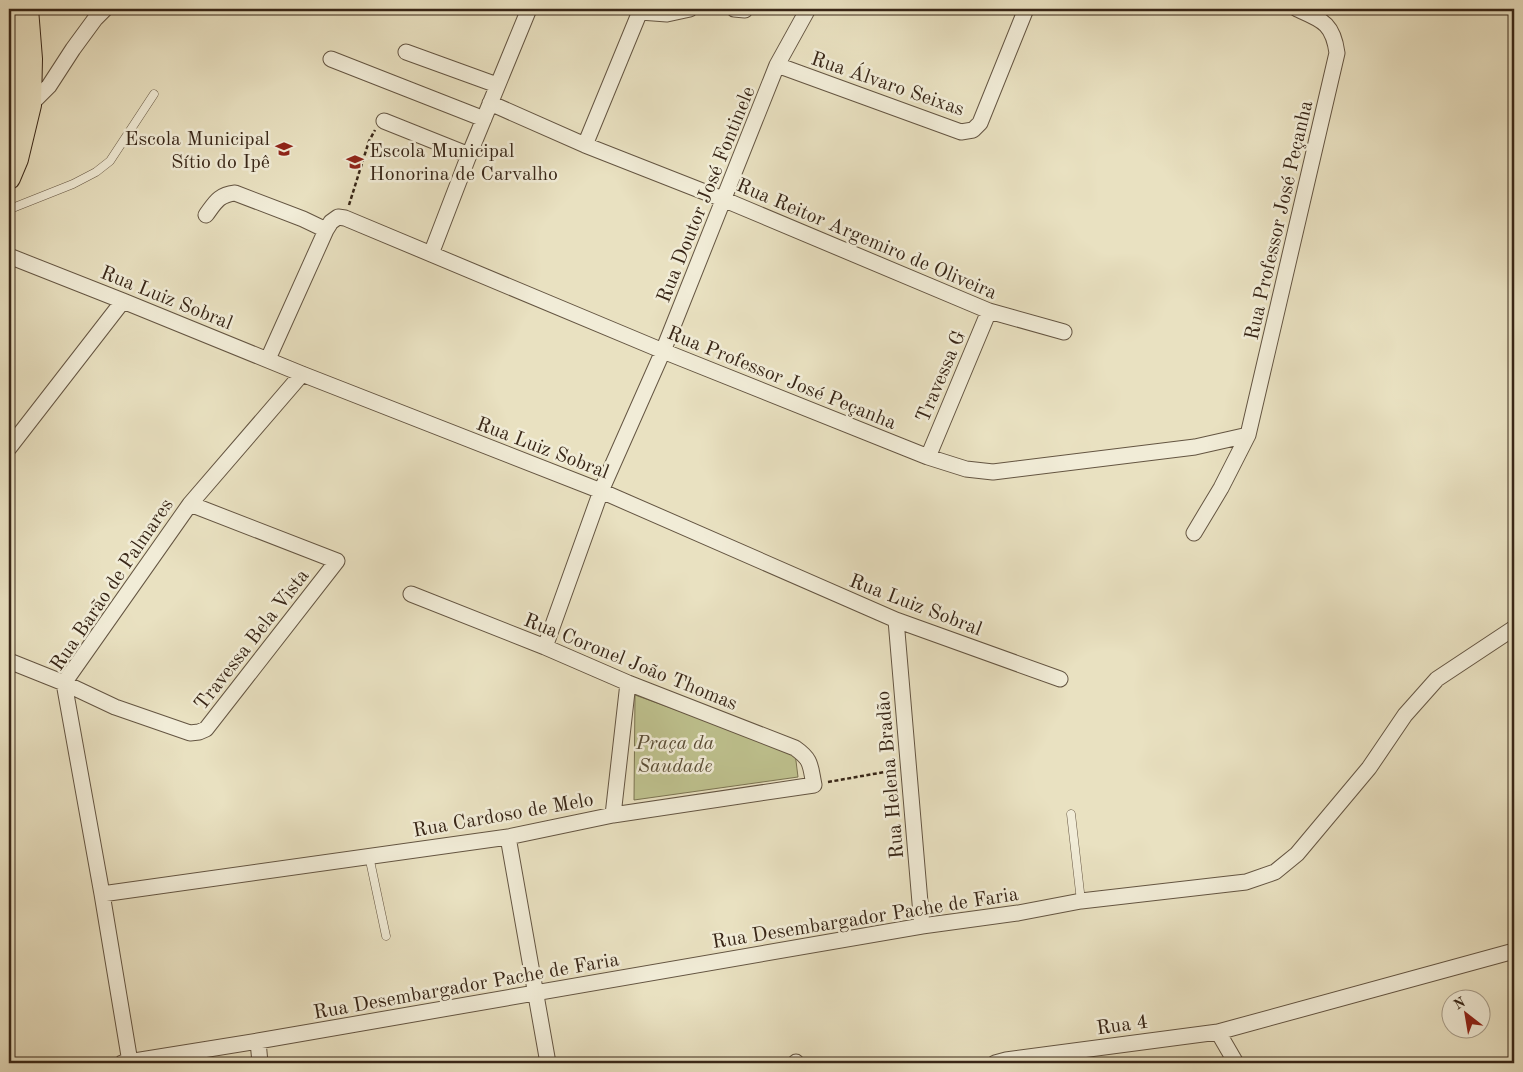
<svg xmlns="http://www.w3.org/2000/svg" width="1523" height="1072" font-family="'Old Standard TT',serif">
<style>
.green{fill:#bec18e;stroke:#7b7452}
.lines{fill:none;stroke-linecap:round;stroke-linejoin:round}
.service-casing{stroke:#645542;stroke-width:9}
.minor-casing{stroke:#645542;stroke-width:17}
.primary-casing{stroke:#382617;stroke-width:24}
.path{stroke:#382617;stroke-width:2.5;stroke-dasharray:4 2.5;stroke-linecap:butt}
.service{stroke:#f1ecd7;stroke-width:8}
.minor{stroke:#f1ecd7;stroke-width:15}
.primary{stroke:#e9e1c1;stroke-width:22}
.labels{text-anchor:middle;stroke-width:5;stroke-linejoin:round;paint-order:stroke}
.street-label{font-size:20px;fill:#382617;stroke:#f1ecd7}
.poi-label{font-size:20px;fill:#382617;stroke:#f1ecd7;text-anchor:end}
.park-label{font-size:20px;font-style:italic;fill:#5a4d35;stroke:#f1ecd7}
</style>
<rect width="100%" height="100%" fill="#e9e1c1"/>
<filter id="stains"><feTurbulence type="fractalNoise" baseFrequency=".004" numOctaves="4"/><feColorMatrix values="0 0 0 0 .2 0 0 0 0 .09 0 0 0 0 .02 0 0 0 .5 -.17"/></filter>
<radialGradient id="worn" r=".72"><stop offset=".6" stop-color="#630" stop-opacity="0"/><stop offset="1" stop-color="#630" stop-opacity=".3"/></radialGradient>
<path class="green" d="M 635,695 L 795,753 L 798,777 L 634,800 Z"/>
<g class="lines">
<g class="service-casing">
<path id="service" d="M 9,208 L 15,207 L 73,184 L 96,172 L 110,161 L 154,94
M 1071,814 L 1081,901
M 369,856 L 386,936"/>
</g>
<g class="minor-casing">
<path id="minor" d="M 734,9 L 745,10
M 640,12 L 667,14 L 690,9
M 406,52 L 497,85
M 331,59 L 484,119
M 777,65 L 961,132 L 973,130 L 980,123 L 1026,9
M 490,103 L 585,145 L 725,200 L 989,311 L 1064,332
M 30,105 L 49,86 L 73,49 L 95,19 L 105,9
M 384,121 L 469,155
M 585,145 L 641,9
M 206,215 C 215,203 218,195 235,193 L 303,219 L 326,230
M 431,254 L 469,155 L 529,9
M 9,256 L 123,301 L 302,374 L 601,491 L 896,620 L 1060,679
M 268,359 L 326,230 L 331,222 L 338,217 L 345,218 L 663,351 L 928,457 L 966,469 L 993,472 L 1195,447 L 1248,435
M 9,448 L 123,301
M 928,457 L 989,311
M 1194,533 L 1221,488 L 1248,435 L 1337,53 C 1333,23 1322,20 1297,9
M 896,620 L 922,926
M 545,647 L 601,491 L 663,351 L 777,65 L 808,9
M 9,661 L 64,683 L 115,707 L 190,733 L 199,732 L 206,729 L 337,561 L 190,504
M 613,815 L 628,683
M 508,837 L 548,1063
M 102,894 L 508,837 L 613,815 L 814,785 C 810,765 812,760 795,748 L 628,683 L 545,647 L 411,594
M 1218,1032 L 1236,1063
M 258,1041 L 260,1063
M 130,1062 L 102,894 L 64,683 L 190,504 L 302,374
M 122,1063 L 258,1041 L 922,926 L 1018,913 L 1081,901 L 1246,882 L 1275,872 L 1297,854 L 1369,768 L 1405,715 L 1437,679 L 1514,628
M 795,1063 L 796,1062
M 995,1063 L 1006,1060 L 1218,1032 L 1514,951"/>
</g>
<g class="primary-casing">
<path id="primary" d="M 9,129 L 14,107 L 18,70 L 11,9
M 9,178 L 17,159 L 30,105 L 31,59 L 27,9"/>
</g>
<path class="path" d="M 349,205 L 369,141 L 375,130
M 828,782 L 896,770"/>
<use href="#service" class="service"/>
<use href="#minor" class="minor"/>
<use href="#primary" class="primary"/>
</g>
<defs>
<g id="school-bare" transform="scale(1.35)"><path d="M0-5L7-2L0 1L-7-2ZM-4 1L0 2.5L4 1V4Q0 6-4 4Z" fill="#8f2418" stroke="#f1ecd7" stroke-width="2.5" paint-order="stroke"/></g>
</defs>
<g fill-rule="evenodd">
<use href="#school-bare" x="284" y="149"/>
<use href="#school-bare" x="355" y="162"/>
</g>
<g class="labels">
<g class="street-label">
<text transform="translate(888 83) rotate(19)" y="7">Rua Álvaro Seixas</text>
<text transform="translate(705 194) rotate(-68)" y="7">Rua Doutor José Fontinele</text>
<text transform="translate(1278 220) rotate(-77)" y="7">Rua Professor José Peçanha</text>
<text transform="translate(867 238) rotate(23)" y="7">Rua Reitor Argemiro de Oliveira</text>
<text transform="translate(167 297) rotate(22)" y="7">Rua Luiz Sobral</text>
<text transform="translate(940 376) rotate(-67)" y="7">Travessa G</text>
<text transform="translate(782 377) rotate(22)" y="7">Rua Professor José Peçanha</text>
<text transform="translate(543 447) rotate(21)" y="7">Rua Luiz Sobral</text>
<text transform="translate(111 584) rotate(-56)" y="7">Rua Barão de Palmares</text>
<text transform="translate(916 604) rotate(21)" y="7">Rua Luiz Sobral</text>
<text transform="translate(251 639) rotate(-52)" y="7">Travessa Bela Vista</text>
<text transform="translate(631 661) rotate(22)" y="7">Rua Coronel João Thomas</text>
<text transform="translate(889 775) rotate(-95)" y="7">Rua Helena Bradão</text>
<text transform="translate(503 814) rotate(-10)" y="7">Rua Cardoso de Melo</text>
<text transform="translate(865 917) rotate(-9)" y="7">Rua Desembargador Pache de Faria</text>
<text transform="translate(466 985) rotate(-10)" y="7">Rua Desembargador Pache de Faria</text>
<text transform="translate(1122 1024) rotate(-8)" y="7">Rua 4</text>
</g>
<g class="poi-label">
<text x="270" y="145">Escola Municipal<tspan x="270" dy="23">Sítio do Ipê</tspan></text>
<text x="369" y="157" text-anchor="start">Escola Municipal<tspan x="369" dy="23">Honorina de Carvalho</tspan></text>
</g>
<g class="park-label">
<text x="675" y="749">Praça da<tspan x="675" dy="23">Saudade</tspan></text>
</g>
</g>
<rect width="1523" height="1072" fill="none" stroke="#e9e1c1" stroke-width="30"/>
<rect x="10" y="10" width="1503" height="1052" fill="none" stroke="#382617" stroke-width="2.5"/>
<rect x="15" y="15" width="1493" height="1042" fill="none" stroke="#382617"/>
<g transform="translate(1466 1014) rotate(329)"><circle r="24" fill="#f1ecd7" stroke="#a79d8a"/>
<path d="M0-4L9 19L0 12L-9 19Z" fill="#8f2418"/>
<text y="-8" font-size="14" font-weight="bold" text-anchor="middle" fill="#382617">N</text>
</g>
<rect width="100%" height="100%" filter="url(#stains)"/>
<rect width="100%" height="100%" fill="url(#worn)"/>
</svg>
